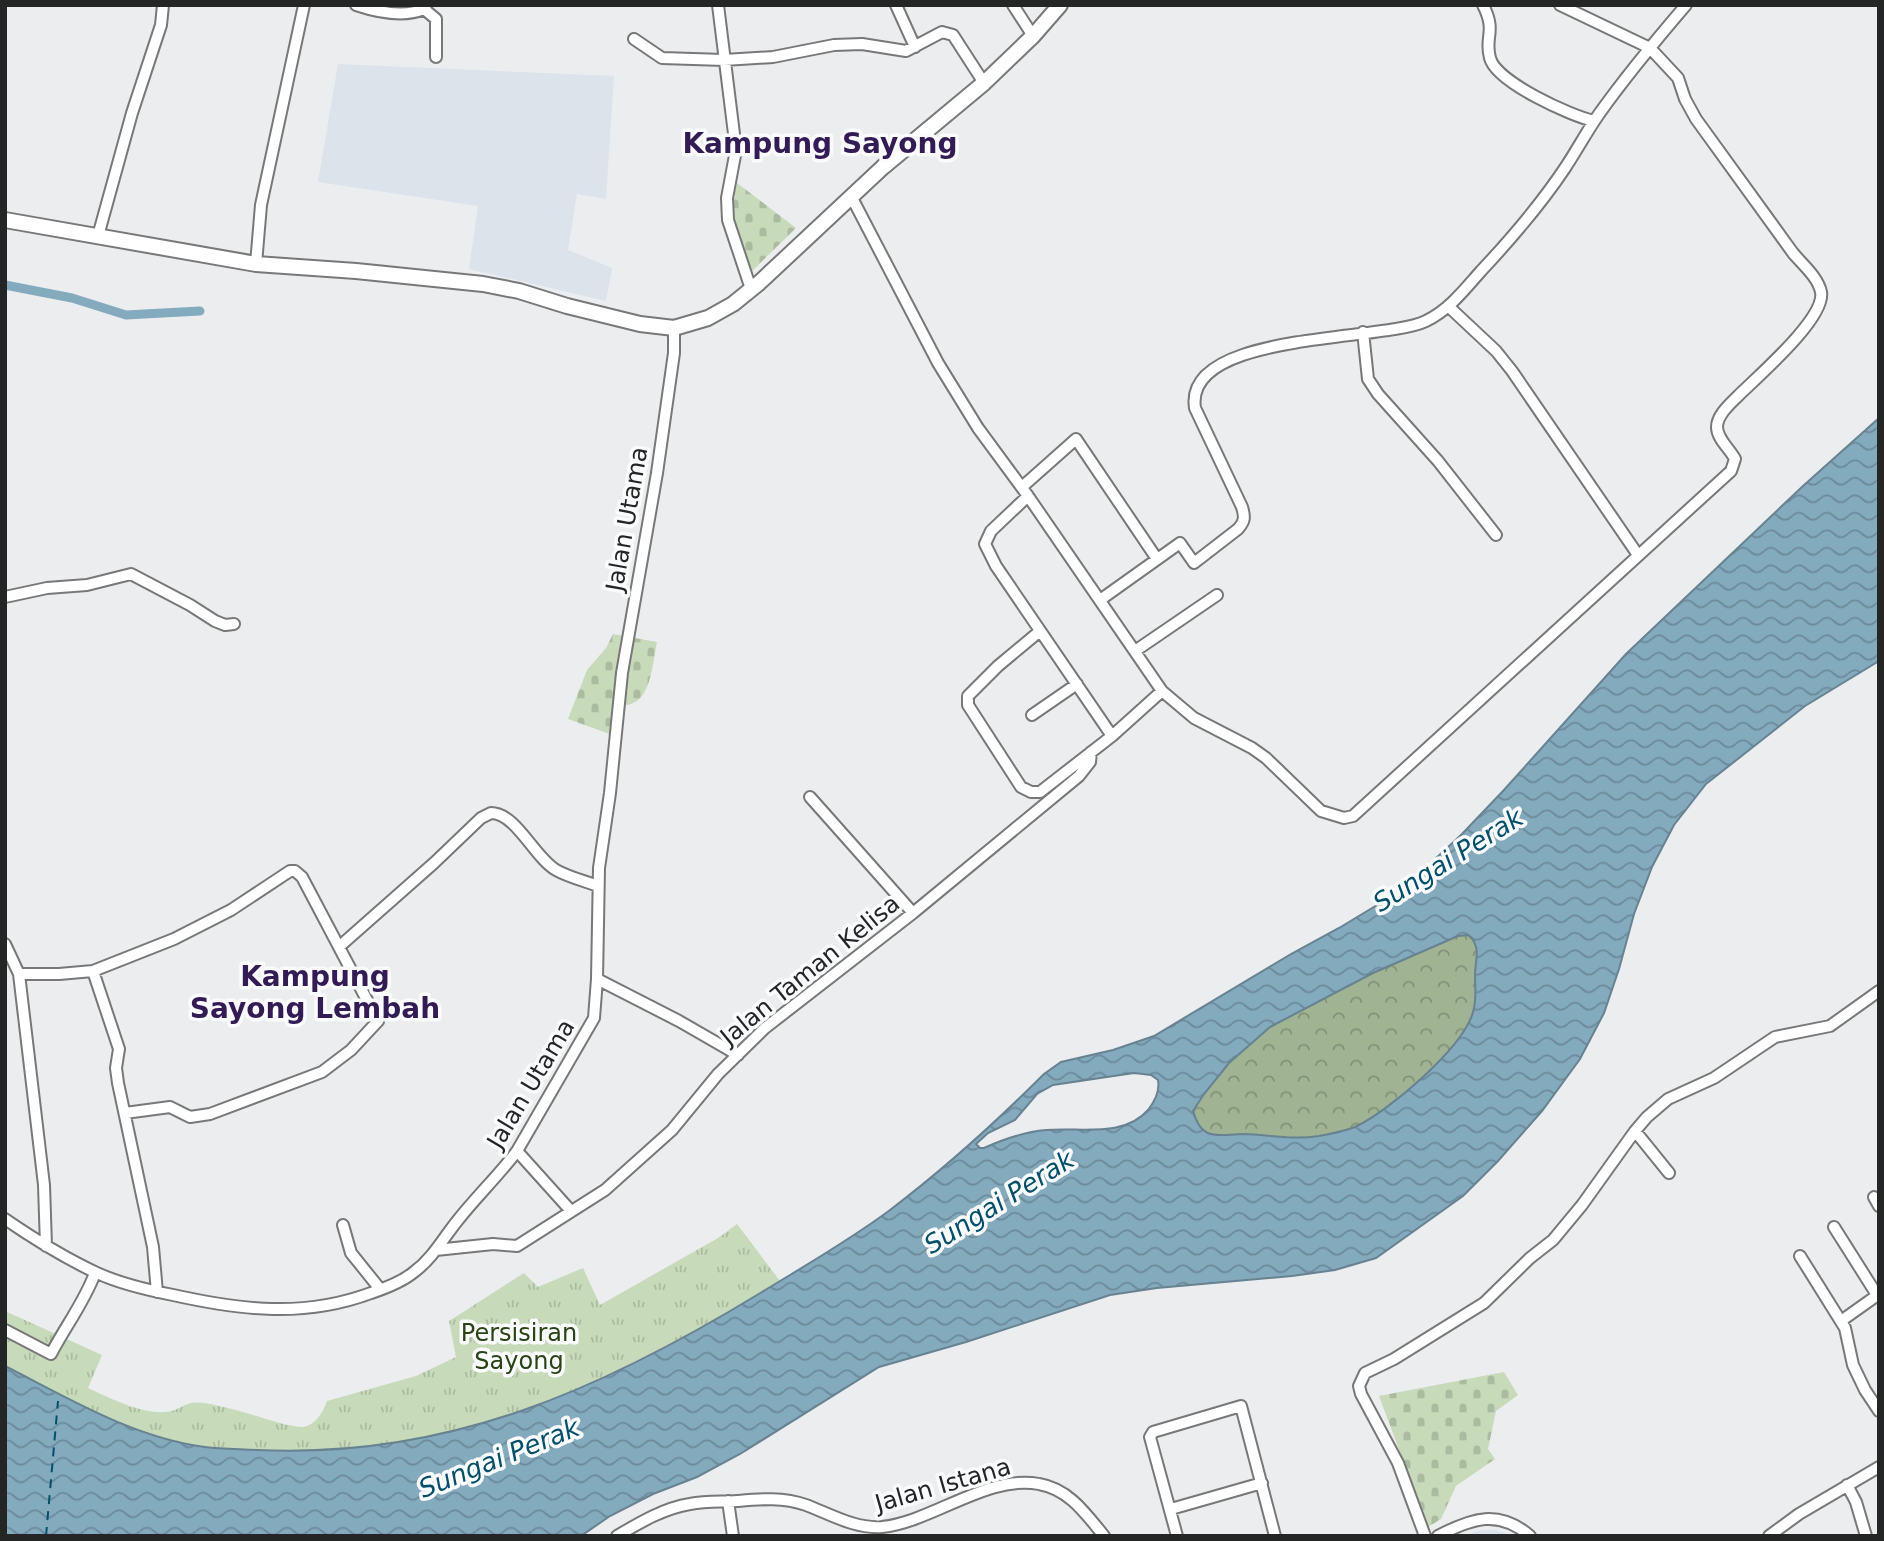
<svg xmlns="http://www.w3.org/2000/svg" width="1884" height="1541" font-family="'DejaVu Sans',sans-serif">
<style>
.built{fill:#dce3ea}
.forest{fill:url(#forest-crowns)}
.cemetery{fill:url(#cemetery-stones)}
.park{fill:url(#park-tufts)}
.water{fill:url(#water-waves);stroke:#678290;stroke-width:2;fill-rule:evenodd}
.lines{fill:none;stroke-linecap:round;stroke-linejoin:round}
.canal{stroke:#84aabe;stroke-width:9}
.ferry{stroke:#03506c;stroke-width:2;stroke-dasharray:9 7;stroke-linecap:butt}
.minor-casing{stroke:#78787a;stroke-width:14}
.major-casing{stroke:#78787a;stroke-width:18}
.minor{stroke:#fff;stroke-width:10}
.major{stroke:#fff;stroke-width:14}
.labels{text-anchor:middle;stroke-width:7;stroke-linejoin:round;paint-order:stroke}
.street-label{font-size:24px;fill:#242525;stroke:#f9fbfc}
.park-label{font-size:24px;fill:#2a4413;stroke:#f9fbfc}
.water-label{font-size:26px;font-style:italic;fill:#03506c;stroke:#f9fbfc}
.quarter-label{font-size:28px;font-weight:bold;fill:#331c55;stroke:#f9fbfc}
</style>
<defs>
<pattern id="forest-crowns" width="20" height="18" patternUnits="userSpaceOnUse" patternTransform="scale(1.75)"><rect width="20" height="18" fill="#a0b393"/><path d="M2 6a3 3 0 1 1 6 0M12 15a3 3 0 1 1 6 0" fill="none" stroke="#829178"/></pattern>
<pattern id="cemetery-stones" width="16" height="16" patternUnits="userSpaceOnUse" patternTransform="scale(1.75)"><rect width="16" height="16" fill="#c7daba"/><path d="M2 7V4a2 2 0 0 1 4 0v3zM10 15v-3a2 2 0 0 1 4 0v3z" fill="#abbba0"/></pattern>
<pattern id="park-tufts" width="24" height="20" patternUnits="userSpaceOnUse" patternTransform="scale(1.75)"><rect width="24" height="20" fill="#c7daba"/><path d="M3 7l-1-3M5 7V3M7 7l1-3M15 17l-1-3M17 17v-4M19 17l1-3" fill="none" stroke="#abbba0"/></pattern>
<pattern id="water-waves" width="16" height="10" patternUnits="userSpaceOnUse" patternTransform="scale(1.75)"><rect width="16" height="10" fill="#84aabe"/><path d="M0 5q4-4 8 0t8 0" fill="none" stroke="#6c8a9a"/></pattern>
</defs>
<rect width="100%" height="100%" fill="#ecedef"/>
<path class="built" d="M 338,64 L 614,76 L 606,199 L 577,194 L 568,250 L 612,268 L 606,301 L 469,269 L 478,206 L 318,182 Z
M 1481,1530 L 1496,1530 L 1512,1536 L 1464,1536 Z"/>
<path class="forest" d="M 1468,935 C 1482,946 1475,960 1475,975 C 1475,987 1477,999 1473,1012 C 1463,1048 1389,1111 1355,1127 C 1345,1131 1330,1134 1319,1136 C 1293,1140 1270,1135 1244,1134 C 1219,1134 1202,1143 1193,1111 L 1204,1094 L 1229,1063 L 1270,1027 L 1373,973 L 1458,936 Z"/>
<path class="cemetery" d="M 737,183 L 796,228 L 751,272 C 739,240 728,218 737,183 Z
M 613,634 L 657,642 C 652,665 651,708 621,705 L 615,736 L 568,719 L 587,670 L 606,648 Z
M 1504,1372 L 1518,1395 L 1496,1411 L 1488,1449 L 1495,1459 L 1456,1486 L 1441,1519 L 1428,1527 L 1379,1396 Z"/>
<path class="park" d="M 737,1224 L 780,1281 C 619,1379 457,1459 264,1450 C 232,1449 201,1448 170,1440 C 112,1424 58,1393 5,1366 L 5,1311 L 102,1355 L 88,1388 C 109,1398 142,1414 165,1412 C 175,1412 182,1405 191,1403 C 202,1401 217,1406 228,1408 C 247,1412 288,1428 303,1427 C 316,1425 323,1412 327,1401 L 416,1376 L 456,1357 L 449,1321 L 524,1273 L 538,1287 L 583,1268 L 600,1305 L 718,1238 Z"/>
<path class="water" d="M 1879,418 L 1879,661 L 1805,706 L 1706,784 L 1674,825 L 1652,867 L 1634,914 L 1619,969 L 1604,1013 L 1580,1059 L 1542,1111 L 1498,1161 L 1463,1196 L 1376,1258 L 1335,1270 L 1292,1276 L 1157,1288 L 1110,1295 L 966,1342 L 879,1367 L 740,1454 L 697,1477 L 653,1494 L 610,1516 L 581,1536 L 5,1536 L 5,1366 C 68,1398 134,1438 205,1447 C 222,1449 240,1449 257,1450 C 448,1459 603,1389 762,1292 C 806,1265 850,1240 890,1210 C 944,1169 996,1122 1044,1074 L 1061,1062 L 1113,1050 L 1154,1036 L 1291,954 L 1339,928 L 1382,902 L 1421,872 L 1461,835 L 1503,791 L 1626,654 L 1803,486 ZM 1468,935 C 1482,946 1475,960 1475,975 C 1475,987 1477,999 1473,1012 C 1463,1048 1389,1111 1355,1127 C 1345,1131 1330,1134 1319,1136 C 1293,1140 1270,1135 1244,1134 C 1219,1134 1202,1143 1193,1111 L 1204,1094 L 1229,1063 L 1270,1027 L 1373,973 L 1458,936 ZM 1134,1073 L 1151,1075 L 1158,1080 C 1160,1091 1155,1101 1148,1110 C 1124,1138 1080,1127 1046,1130 C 1024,1132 1004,1139 984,1148 L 980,1148 L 976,1144 L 988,1133 L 1015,1120 L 1037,1094 L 1053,1085 Z"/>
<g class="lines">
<path class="canal" d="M 5,285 L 72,298 L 126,315 L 200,311"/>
<path class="ferry" d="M 46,1536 L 58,1401"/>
<g class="minor-casing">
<path id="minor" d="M 356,5 C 377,12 403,18 424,9 L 426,5
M 718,5 L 736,150 L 727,198 L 728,220 L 751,289
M 896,5 L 915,47
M 1013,5 L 1033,36
M 1483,5 C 1497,32 1484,37 1490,58 C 1496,82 1571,116 1594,121
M 424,9 L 436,19 L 436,57
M 634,39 L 662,58 L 724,60 L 773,57 L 834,45 L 862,44 L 906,51 L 942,32 L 953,35 L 984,83
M 851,196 L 938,363 L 978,428 L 1028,496 L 1162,691 L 1194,718 L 1252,748 L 1266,758 L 1321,811 L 1344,818 L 1353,816 L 1731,471 L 1735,459 C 1730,449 1717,439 1717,427 C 1717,415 1730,404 1738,396 C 1757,377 1826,318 1821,292 C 1818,277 1802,264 1793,253 L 1696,119 L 1685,99 L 1678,78 L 1650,48 L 1560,5
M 98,236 L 132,113 L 161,25 L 163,5
M 256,264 L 261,205 L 304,5
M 1448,306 L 1496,351 L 1512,371 L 1638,555
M 1363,332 L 1368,379 L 1378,394 L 1438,461 L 1496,535
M 1022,487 L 1076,439 L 1157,559
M 1028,496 L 991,531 L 985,544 L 996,566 L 1112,736
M 5,597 L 47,588 L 87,585 L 131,574 L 190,605 L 215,621 L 225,625 L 234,624
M 1100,600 L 1180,543 L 1194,563 L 1238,529 C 1245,521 1245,517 1242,507 L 1195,408 C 1183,331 1383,342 1426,321 C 1449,310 1465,289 1481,271 C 1511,239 1541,204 1565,168 C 1577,150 1587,131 1599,114 C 1626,76 1656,40 1686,5
M 1040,631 L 998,666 L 968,696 L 968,705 L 1021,787 L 1031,792 L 1040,792 L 1112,736 L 1162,691
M 1135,651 L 1217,595
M 1032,715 L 1077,684
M 810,797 L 913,913
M 5,944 L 19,974 L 44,1185 L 46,1246
M 340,946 L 434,863 L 481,818 L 491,813 C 516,813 534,857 556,870 C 568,877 585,881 598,886
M 93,971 L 119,1049 L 116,1068 L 118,1083 L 153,1247 L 157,1292
M 19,974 L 59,974 L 93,971 L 174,939 L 231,910 L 290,871 L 295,871 L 302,877 L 378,1021 L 351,1050 L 322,1072 L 210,1114 L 190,1117 L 170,1107 L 125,1113
M 597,979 L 679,1021 L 738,1055
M 1635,1131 L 1669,1173
M 517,1151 L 571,1211
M 1874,1197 L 1879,1206
M 5,1219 C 34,1239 65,1258 97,1273 C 121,1284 147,1290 173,1295 C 241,1310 304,1318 371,1293 C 386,1288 402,1282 414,1272 C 433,1258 444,1237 458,1220 C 477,1196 499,1175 517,1151 L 594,1018 L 597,979 L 599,868 L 610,793 L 622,673 L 657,473 L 674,353 L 674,328
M 343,1225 L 351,1253 L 380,1289
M 1834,1227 L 1877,1295
M 436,1250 L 493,1244 L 517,1246 L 605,1190 L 672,1130 L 718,1074 L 765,1028 L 913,913 L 1079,776 L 1090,762 L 1091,752
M 1800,1256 L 1845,1328 L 1853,1365 L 1865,1390 L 1879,1411
M 1841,1321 L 1879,1294
M 5,1330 L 51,1354 C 65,1327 85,1301 95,1273
M 1847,1485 L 1856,1502 L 1866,1536
M 728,1501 L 733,1536
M 1171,1509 L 1262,1483
M 617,1536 C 639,1523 664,1508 690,1504 C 706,1501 722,1502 737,1501 C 761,1499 783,1497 806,1505 C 830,1514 855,1529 882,1527 C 932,1522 988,1474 1039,1484 C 1069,1489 1086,1514 1104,1536
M 1177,1536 L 1150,1437 L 1153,1432 L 1241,1406 L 1275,1536
M 1425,1536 L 1398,1463 L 1361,1394 L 1359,1386 L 1365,1373 L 1394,1359 L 1484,1303 L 1530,1258 L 1553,1240 L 1582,1205 L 1635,1131 L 1647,1117 L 1668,1099 L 1714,1078 L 1775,1037 L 1830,1026 L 1879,991
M 1438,1536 C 1472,1518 1499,1509 1530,1536
M 1769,1536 L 1799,1514 L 1879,1467"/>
</g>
<g class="major-casing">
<path id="major" d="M 5,220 L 256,264 L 356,271 L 483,284 L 519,291 L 567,306 L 640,324 L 674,328 L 708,318 L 733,304 L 759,283 L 883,167 L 984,83 L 1033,36 L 1060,5"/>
</g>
<use href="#minor" class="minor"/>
<use href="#major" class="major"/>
</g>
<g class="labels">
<g class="street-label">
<text transform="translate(627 519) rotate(-80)" y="8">Jalan Utama</text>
<text transform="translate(810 970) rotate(-39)" y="8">Jalan Taman Kelisa</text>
<text transform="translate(531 1084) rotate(-59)" y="8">Jalan Utama</text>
<text transform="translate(943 1485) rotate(-16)" y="8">Jalan Istana</text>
</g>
<g class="park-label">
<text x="519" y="1341">Persisiran<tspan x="519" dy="28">Sayong</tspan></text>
</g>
<g class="water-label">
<text transform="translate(1448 860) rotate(-32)" y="9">Sungai Perak</text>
<text transform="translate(999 1202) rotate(-32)" y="9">Sungai Perak</text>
<text transform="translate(499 1458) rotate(-22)" y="9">Sungai Perak</text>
</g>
<g class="quarter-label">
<text x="820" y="153">Kampung Sayong</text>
<text x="315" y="986">Kampung<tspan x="315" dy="32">Sayong Lembah</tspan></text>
</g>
</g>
<rect width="1884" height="1541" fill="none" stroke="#242525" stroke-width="14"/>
</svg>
